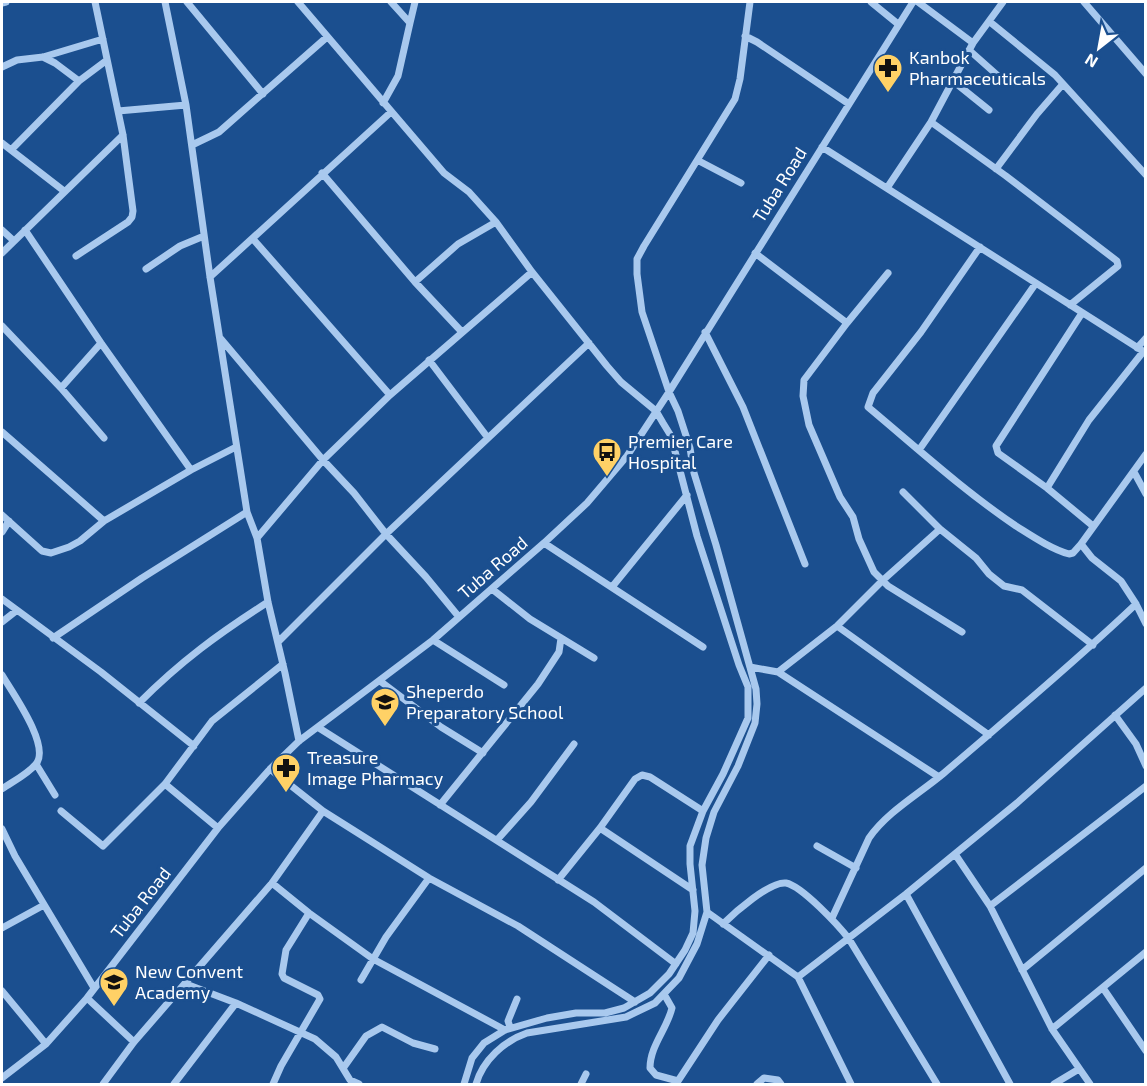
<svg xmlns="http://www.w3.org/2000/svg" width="1147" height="1086" font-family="'Exo 2',sans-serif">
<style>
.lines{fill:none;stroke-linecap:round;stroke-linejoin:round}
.minor{stroke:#a9c9ee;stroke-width:7}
.labels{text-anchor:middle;stroke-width:6;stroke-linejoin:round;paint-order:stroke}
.poi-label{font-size:18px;fill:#fff;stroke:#1b4f8f;text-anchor:start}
.street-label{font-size:18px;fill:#fff;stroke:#1b4f8f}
</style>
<rect width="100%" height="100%" fill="#1b4f8f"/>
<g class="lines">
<path class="minor" d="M 165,2 L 186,105 L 210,277 L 247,512 L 257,538 L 268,602 L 285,673 L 299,741
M 187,2 L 263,94
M 298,2 L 444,173 L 469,192 L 496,222 L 532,272 L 607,366 L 621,382 L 656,411 L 663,423 L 671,436 L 697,536 L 739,665 L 748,687 L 748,718 L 723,774 L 703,811 L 690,846 L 690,864 L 695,911 L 693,933 L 685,950 L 669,974 L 650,993 L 624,1008 L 605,1013 L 576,1013 L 547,1018 L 505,1030 L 484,1043 L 472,1058 L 464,1084
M 871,2 L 898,24
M 918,2 L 973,43
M 1084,2 L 1146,74
M 2,3 L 6,2
M 990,22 L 1055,75 L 1146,175
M 410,23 L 415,2
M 745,36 L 757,42 L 849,104
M 969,50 L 1005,82
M 43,57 L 55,63 L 79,81
M 2,67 L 17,60 L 43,57 L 103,39
M 953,81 L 989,110
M 383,103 L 398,76 L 410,23 L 391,2
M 118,111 L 186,105
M 931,122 L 1006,176 L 1117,261 L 1118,266 L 1070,305
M 2,143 L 64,191
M 192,145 L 219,132 L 327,37
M 822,147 L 1146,353
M 11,150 L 79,81 L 107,60
M 699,161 L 741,183
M 996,169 L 1037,114 L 1063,84
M 322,173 L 415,282 L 461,331
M 887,188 L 931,122 L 973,43 L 1003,2
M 2,230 L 14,241
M 25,230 L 101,343 L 191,470
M 253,239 L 390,395
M 980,247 L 921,332 L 873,393 L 868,407 C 917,448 964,491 1016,526 C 1032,536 1051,549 1069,554 L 1073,553 L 1081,544 L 1146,454
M 2,253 L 123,135
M 755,253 L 847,323 L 804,380 L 803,396 L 809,425 L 840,497 L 853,517 L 859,539 L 874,572 L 888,586 L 962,632
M 76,256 L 128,222 L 132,217 L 133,211 L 123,135 L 95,2
M 146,269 L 180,246 L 204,236
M 210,277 L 391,112
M 415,282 L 458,244 L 496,222
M 1082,313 L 996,446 L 998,453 L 1047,488 L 1093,526
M 847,323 L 888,273
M 2,326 L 61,388 L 104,438
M 705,332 L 743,407 L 805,564
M 221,339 L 323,460 L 354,493 L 386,534 L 426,577 L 459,617
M 1137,348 L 1146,338
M 429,360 L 488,438
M 61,388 L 101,343
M 2,432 L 104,521
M 919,450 L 1036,283
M 1134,472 L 1146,494
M 1047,488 L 1089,420 L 1143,352
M 903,492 L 940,529 L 976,558 L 989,574 L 1004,586 L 1022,590 L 1093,645
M 2,515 L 42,551 L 51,553 L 69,547 L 80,541 L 104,521 L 191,470 L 236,447
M 2,532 L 9,521
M 257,538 L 323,460 L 390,395 L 532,272
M 544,543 L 703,647
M 1081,544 L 1092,558 L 1121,581 L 1136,604 L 1146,624
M 612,587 L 687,495
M 492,589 L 530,619 L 594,658
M 2,599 L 101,672 L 194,746
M 2,622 L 16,611
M 837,626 L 989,735
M 53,638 L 142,578 L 247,512
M 433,640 L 504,685
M 278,642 L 386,534 L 589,343
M 750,667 L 778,672 L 939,777
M 778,672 L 837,626 L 882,581 L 940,529
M 2,675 C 12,692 51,746 36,764 C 28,774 12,782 2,789
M 380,681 L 441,727 L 483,753
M 139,703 C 181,661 218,634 268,602
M 1115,715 L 1136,744 L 1146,766
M 319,728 L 594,902 L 676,964
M 36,764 L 55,795
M 270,769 L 323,811 L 369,840 L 429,878 L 518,926 L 635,1002
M 165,784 L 218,828
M 440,805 L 538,684 L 559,652 L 561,638
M 61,811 L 103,846 L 165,784 L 212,721 L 283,664
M 600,828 L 693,890
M 2,829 L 15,856 L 94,988
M 497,840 L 531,802 L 574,744
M 817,846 L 856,868
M 955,854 L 990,906 L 1052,1029 L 1090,1084
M 558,880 L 600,828 L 635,779 L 642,775 L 650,777 L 703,811
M 272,883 L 309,913 L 373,959 L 505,1030
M 906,894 L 1010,1084
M 990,906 L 1146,786
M 707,912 L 798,977 L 851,1084
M 832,918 L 869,838 C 887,812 919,794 944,773 C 1009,717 1074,663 1136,604
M 723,924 C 734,913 770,881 786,883 C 802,886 839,926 849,939 L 937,1084
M 2,928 L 44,905
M 1022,970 L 1146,868
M 798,977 L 906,894 L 1017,803 L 1146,688
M 361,980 L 386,937 L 429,878
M 186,984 L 236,1003 L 315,1039 L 336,1057 L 350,1080 L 359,1084
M 1103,988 L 1146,1051
M 2,991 L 46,1044
M 664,994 L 672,1008 C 667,1029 650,1046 650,1068 L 656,1075 L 678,1081 L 718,1020 L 769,955
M 87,998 L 134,1042
M 510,1027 L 508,1021 L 517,999
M 1052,1029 L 1146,952
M 344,1067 L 366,1036 L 382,1027 L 413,1043 L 435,1049
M 2,1078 L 46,1044 L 87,998 L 218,828 L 270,769 L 299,741 L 433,640 L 544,543 L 587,503 L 627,456 L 669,392 L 913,2
M 103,1084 L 134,1042 L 272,883 L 323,811
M 174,1084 L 236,1003
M 273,1084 L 281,1066 L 320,999 L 318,995 L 284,978 L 282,974 L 286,950 L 309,913
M 476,1084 C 483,1060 504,1041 527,1033 L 626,1017 L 655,1003 L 679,978 L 697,944 L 707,912 L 702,865 L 706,838 L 714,812 L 738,766 L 755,723 L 757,704 L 756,689 L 716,545 L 694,473 L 690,448 L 678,411 L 669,392 L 642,312 L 637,274 L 637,259 L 644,246 L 735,99 L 740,79 L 750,2
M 581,1084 L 586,1074
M 757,1084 L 764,1078 L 778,1080 L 781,1084
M 1054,1084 L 1079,1069"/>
</g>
<defs>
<g id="pharmacy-pin" transform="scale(1.5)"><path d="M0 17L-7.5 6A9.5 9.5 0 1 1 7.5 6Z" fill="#ffd166" stroke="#1b4f8f"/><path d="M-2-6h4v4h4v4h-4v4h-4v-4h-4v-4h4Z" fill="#111"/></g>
<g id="bus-pin" transform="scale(1.5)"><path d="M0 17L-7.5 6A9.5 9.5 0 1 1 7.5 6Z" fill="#ffd166" stroke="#1b4f8f"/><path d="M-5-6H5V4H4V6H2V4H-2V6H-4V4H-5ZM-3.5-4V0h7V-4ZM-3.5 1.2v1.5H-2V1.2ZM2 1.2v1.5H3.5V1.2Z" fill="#111"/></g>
<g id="school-pin" transform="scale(1.5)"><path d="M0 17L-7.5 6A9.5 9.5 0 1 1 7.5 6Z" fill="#ffd166" stroke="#1b4f8f"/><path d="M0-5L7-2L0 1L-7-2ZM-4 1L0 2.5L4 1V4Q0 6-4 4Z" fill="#111"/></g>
</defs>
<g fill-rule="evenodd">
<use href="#pharmacy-pin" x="888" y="68"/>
<use href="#bus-pin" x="607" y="452"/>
<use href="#school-pin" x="385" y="702"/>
<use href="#pharmacy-pin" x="286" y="768"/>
<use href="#school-pin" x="114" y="982"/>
</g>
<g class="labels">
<g class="poi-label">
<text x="909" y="64">Kanbok<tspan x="909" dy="21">Pharmaceuticals</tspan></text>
<text x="628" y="448">Premier Care<tspan x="628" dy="21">Hospital</tspan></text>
<text x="406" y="698">Sheperdo<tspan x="406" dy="21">Preparatory School</tspan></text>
<text x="307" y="764">Treasure<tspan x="307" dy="21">Image Pharmacy</tspan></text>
<text x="135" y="978">New Convent<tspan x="135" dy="21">Academy</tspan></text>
</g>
<g class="street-label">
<text transform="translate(780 185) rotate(-58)" y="6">Tuba Road</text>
<text transform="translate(493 568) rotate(-41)" y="6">Tuba Road</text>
<text transform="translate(141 903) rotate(-52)" y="6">Tuba Road</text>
</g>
</g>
<rect width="1147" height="1086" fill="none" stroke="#ffffff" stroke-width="6"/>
<g transform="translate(1099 48) rotate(211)" stroke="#1b4f8f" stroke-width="4.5" paint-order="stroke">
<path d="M0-4.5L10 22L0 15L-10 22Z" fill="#ffffff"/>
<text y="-9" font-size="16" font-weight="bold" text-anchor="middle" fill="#ffffff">N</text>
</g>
</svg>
